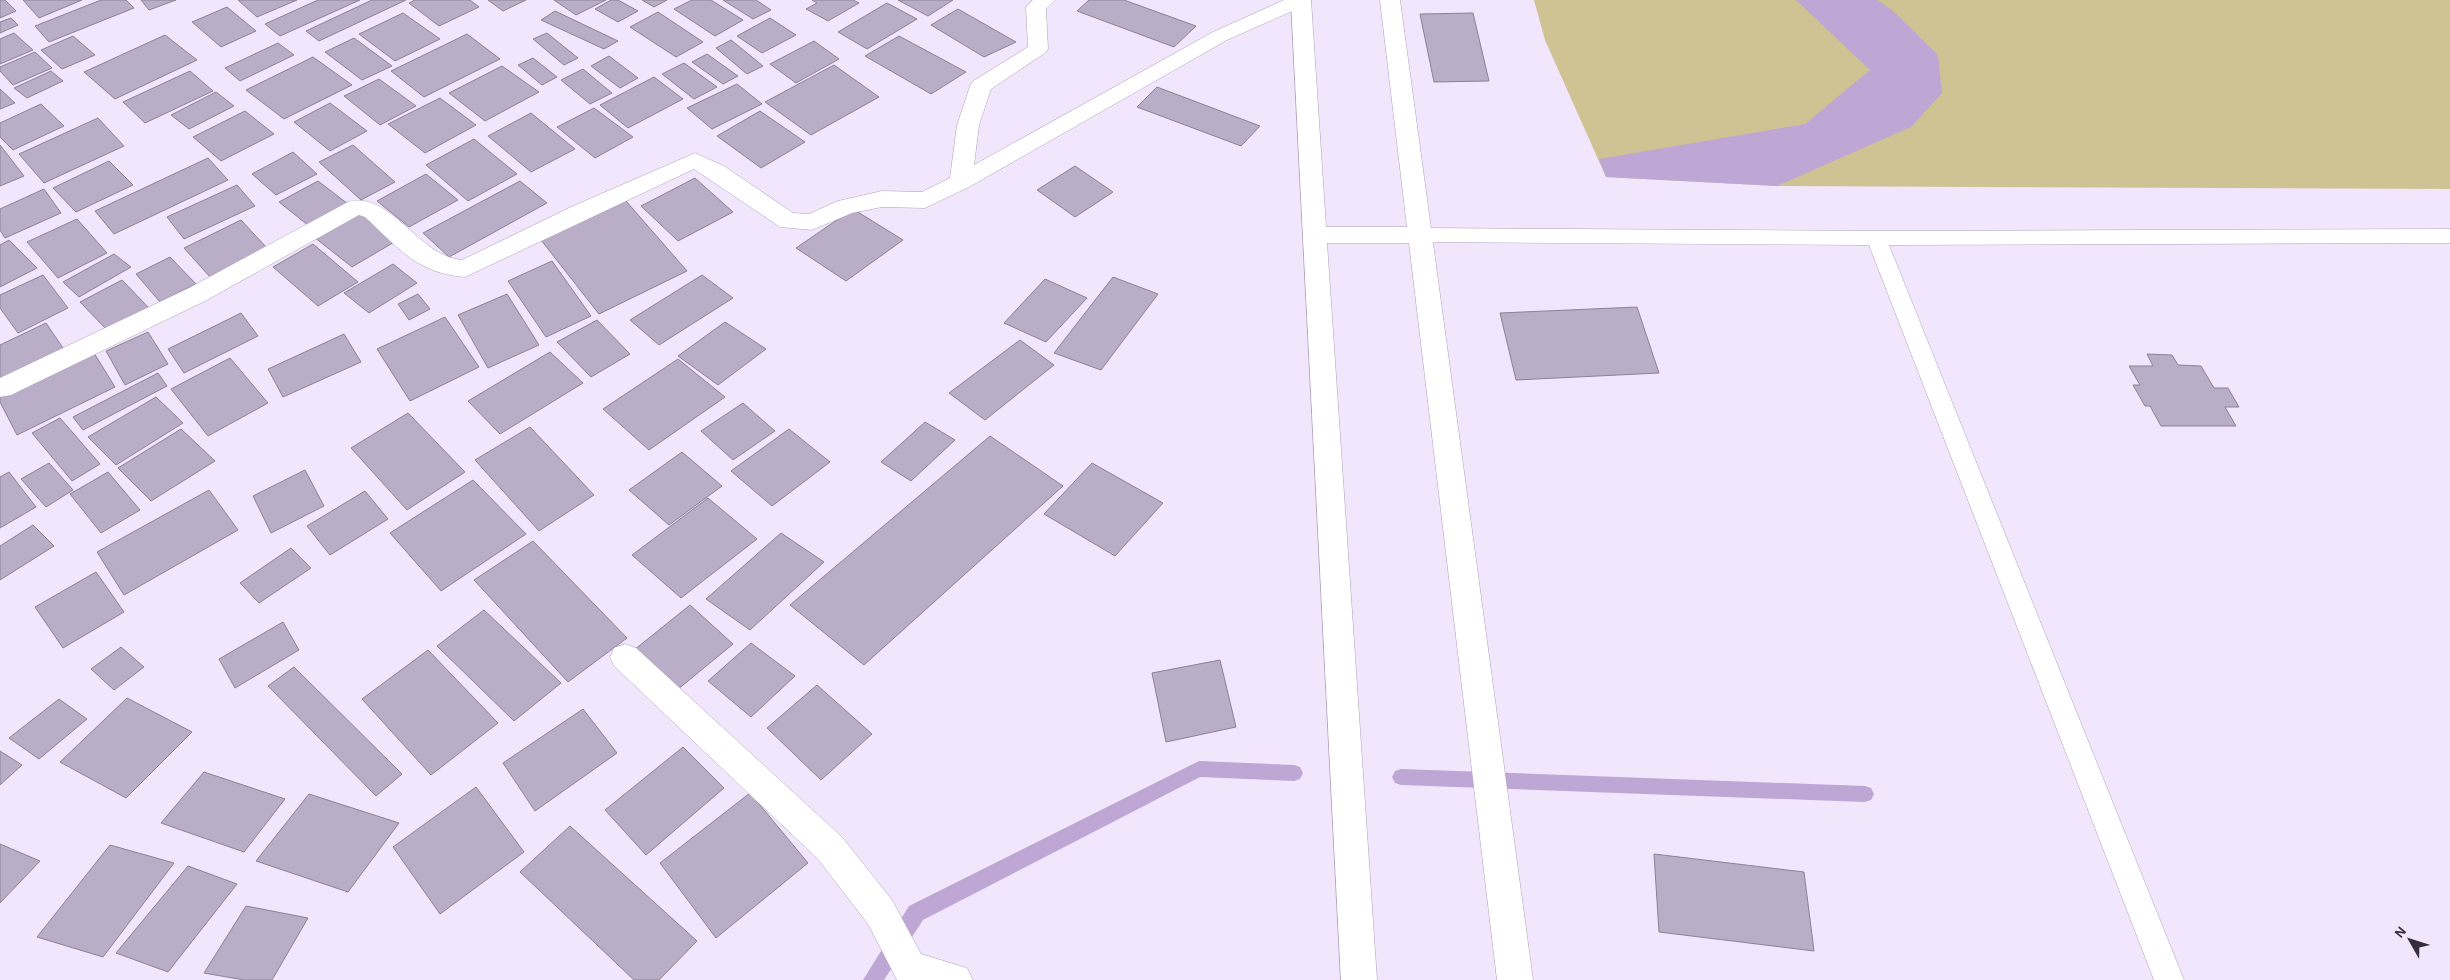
<svg xmlns="http://www.w3.org/2000/svg" width="2450" height="980" font-family="'Alegreya Sans',sans-serif">
<style>
.green{fill:#cfc393}
.water{fill:#bea6d5}
.lines{fill:none;stroke-linecap:round;stroke-linejoin:round}
.stream{fill:#bea6d5;fill-rule:evenodd}
.building{fill:#baadc7;stroke:#8d8199}
.service-casing{stroke:#aea1bb;stroke-width:1}
.minor-casing{stroke:#aea1bb;stroke-width:1}
.tertiary-casing{stroke:#aea1bb;stroke-width:1}
.service{fill:#fff;fill-rule:evenodd}
.minor{fill:#fff;fill-rule:evenodd}
.tertiary{fill:#fff;fill-rule:evenodd}
</style>
<rect width="100%" height="100%" fill="#f1e6fc"/>
<path class="green" d="M 1534,0 L 2450,0 L 2450,189 L 1777,186 L 1606,177 L 1545,40 Z"/>
<path class="water" d="M 1796,0 L 1877,0 L 1892,10 L 1938,55 L 1942,93 L 1911,127 L 1777,186 L 1606,177 L 1599,159 L 1805,124 L 1870,70 Z"/>
<g class="lines">
<path class="stream" d="M 1199,761 L 1294,765 L 1300,767 L 1303,773 L 1300,779 L 1294,781 L 1200,777 L 923,920 L 884,980 L 863,980 L 909,906 Z
M 1401,769 L 1865,786 L 1871,788 L 1874,794 L 1871,800 L 1865,802 L 1401,785 L 1395,783 L 1392,777 L 1395,771 Z"/>
</g>
<path class="building" d="M 0,0 L 5,0 L 16,11 L 0,18 Z
M 23,0 L 82,0 L 39,18 Z
M 101,0 L 126,0 L 134,8 L 49,42 L 35,26 Z
M 141,0 L 176,0 L 149,10 Z
M 238,0 L 297,0 L 257,17 Z
M 318,0 L 360,0 L 280,36 L 265,24 Z
M 372,0 L 406,0 L 319,41 L 306,31 Z
M 415,0 L 470,0 L 479,7 L 439,26 L 409,3 Z
M 488,0 L 526,0 L 503,11 Z
M 554,0 L 606,0 L 576,15 Z
M 611,0 L 618,0 L 638,11 L 618,22 L 595,9 Z
M 642,0 L 667,0 L 654,7 Z
M 692,0 L 711,0 L 743,20 L 715,36 L 674,9 Z
M 723,0 L 756,0 L 771,10 L 753,19 Z
M 812,0 L 853,0 L 859,3 L 828,21 L 806,9 L 817,3 Z
M 898,0 L 953,0 L 928,16 Z
M 1089,0 L 1124,0 L 1196,26 L 1174,47 L 1077,11 Z
M 887,3 L 917,19 L 867,49 L 838,32 Z
M 227,7 L 256,31 L 221,47 L 192,22 Z
M 958,9 L 1016,42 L 984,57 L 931,25 Z
M 555,11 L 618,41 L 604,49 L 541,20 Z
M 658,12 L 703,42 L 676,57 L 630,27 Z
M 403,13 L 440,39 L 395,61 L 359,34 Z
M 1473,13 L 1489,81 L 1434,82 L 1420,14 Z
M 11,18 L 18,25 L 0,33 L 0,22 Z
M 770,18 L 796,35 L 762,53 L 737,36 Z
M 14,33 L 33,50 L 0,64 L 0,39 Z
M 547,33 L 578,58 L 564,65 L 533,39 Z
M 467,34 L 500,59 L 424,97 L 391,71 Z
M 165,35 L 197,60 L 115,99 L 84,72 Z
M 73,36 L 95,55 L 62,69 L 41,50 Z
M 899,36 L 966,72 L 931,94 L 865,56 Z
M 354,38 L 392,66 L 362,80 L 325,52 Z
M 731,40 L 763,66 L 747,74 L 716,48 Z
M 814,41 L 839,59 L 796,83 L 770,64 Z
M 278,43 L 294,55 L 240,81 L 225,68 Z
M 35,52 L 52,68 L 13,85 L 0,71 L 0,67 Z
M 707,54 L 738,76 L 723,84 L 692,62 Z
M 609,56 L 638,78 L 620,88 L 591,66 Z
M 313,57 L 352,85 L 284,119 L 246,90 Z
M 533,58 L 557,77 L 542,85 L 518,65 Z
M 684,63 L 717,87 L 694,99 L 662,74 Z
M 834,65 L 879,97 L 811,135 L 765,102 Z
M 502,66 L 539,92 L 485,121 L 449,93 Z
M 583,69 L 612,93 L 590,104 L 561,80 Z
M 51,71 L 63,81 L 27,98 L 14,88 Z
M 190,71 L 213,91 L 145,123 L 123,102 Z
M 654,77 L 683,99 L 628,128 L 600,105 Z
M 379,79 L 416,106 L 380,125 L 344,96 Z
M 737,84 L 762,104 L 712,129 L 687,108 Z
M 1157,87 L 1260,126 L 1241,146 L 1137,107 Z
M 0,89 L 15,103 L 0,109 Z
M 216,92 L 234,106 L 189,129 L 171,115 Z
M 440,98 L 476,125 L 425,153 L 388,124 Z
M 330,103 L 367,131 L 330,151 L 294,122 Z
M 41,104 L 64,126 L 13,150 L 0,137 L 0,123 Z
M 594,108 L 633,137 L 595,158 L 557,127 Z
M 245,111 L 274,134 L 221,161 L 193,137 Z
M 760,111 L 805,142 L 761,168 L 717,136 Z
M 531,113 L 575,149 L 531,172 L 488,136 Z
M 98,118 L 124,146 L 44,183 L 19,154 Z
M 474,139 L 517,174 L 468,201 L 426,165 Z
M 0,145 L 24,176 L 0,186 Z
M 353,145 L 395,182 L 361,200 L 319,162 Z
M 293,152 L 317,174 L 276,195 L 252,174 Z
M 208,158 L 228,180 L 114,234 L 95,211 Z
M 109,161 L 133,185 L 76,212 L 53,188 Z
M 1075,166 L 1113,192 L 1075,217 L 1037,190 Z
M 426,174 L 458,200 L 409,227 L 377,201 Z
M 695,178 L 733,212 L 678,241 L 641,206 Z
M 318,181 L 348,204 L 309,226 L 279,202 Z
M 520,181 L 547,203 L 449,257 L 423,233 Z
M 237,185 L 255,206 L 184,239 L 167,217 Z
M 44,189 L 61,213 L 5,238 L 0,230 L 0,209 Z
M 626,201 L 687,271 L 599,314 L 541,240 Z
M 853,209 L 903,240 L 846,281 L 796,248 Z
M 360,212 L 396,241 L 352,267 L 314,237 Z
M 77,219 L 107,253 L 58,278 L 27,242 Z
M 241,220 L 267,248 L 210,277 L 184,248 Z
M 9,240 L 37,268 L 0,287 L 0,245 Z
M 313,244 L 358,282 L 318,306 L 273,267 Z
M 114,254 L 131,267 L 79,297 L 63,282 Z
M 170,257 L 196,284 L 160,302 L 136,274 Z
M 552,261 L 591,316 L 546,337 L 508,281 Z
M 393,264 L 417,283 L 369,313 L 344,293 Z
M 43,275 L 68,308 L 18,333 L 0,308 L 0,295 Z
M 702,275 L 733,298 L 659,345 L 630,320 Z
M 1113,277 L 1158,294 L 1101,370 L 1054,353 Z
M 1045,279 L 1087,298 L 1046,342 L 1004,323 Z
M 122,280 L 149,308 L 107,330 L 80,302 Z
M 418,294 L 430,309 L 409,320 L 398,304 Z
M 507,294 L 539,345 L 488,368 L 458,315 Z
M 1637,307 L 1659,373 L 1516,380 L 1500,313 Z
M 241,313 L 258,336 L 184,373 L 168,349 Z
M 445,317 L 479,367 L 410,401 L 377,349 Z
M 597,320 L 630,354 L 591,377 L 557,342 Z
M 725,322 L 766,349 L 718,385 L 678,356 Z
M 46,323 L 63,348 L 0,379 L 0,345 Z
M 148,332 L 168,364 L 125,385 L 106,351 Z
M 344,334 L 361,362 L 283,397 L 268,369 Z
M 1020,340 L 1054,365 L 985,420 L 949,393 Z
M 550,352 L 583,383 L 500,434 L 468,401 Z
M 94,353 L 115,387 L 17,435 L 0,402 L 0,397 Z
M 2147,354 L 2172,355 L 2178,365 L 2201,366 L 2214,388 L 2228,388 L 2239,407 L 2225,407 L 2236,426 L 2161,426 L 2150,406 L 2145,406 L 2133,385 L 2140,385 L 2129,366 L 2153,366 Z
M 230,358 L 268,403 L 208,436 L 171,389 Z
M 678,359 L 725,397 L 649,450 L 603,409 Z
M 158,373 L 167,386 L 83,430 L 73,417 Z
M 156,397 L 183,423 L 116,465 L 88,437 Z
M 743,403 L 775,431 L 733,460 L 701,431 Z
M 408,413 L 465,472 L 407,510 L 351,448 Z
M 60,418 L 100,464 L 72,481 L 32,433 Z
M 925,422 L 955,440 L 911,481 L 881,462 Z
M 530,427 L 594,495 L 539,531 L 475,460 Z
M 181,429 L 215,461 L 151,501 L 118,468 Z
M 789,429 L 830,462 L 772,506 L 731,471 Z
M 990,436 L 1063,486 L 864,665 L 790,605 Z
M 682,452 L 722,486 L 669,525 L 629,490 Z
M 49,463 L 73,490 L 46,507 L 21,479 Z
M 1092,463 L 1163,503 L 1115,556 L 1044,514 Z
M 305,470 L 324,506 L 271,533 L 253,496 Z
M 9,472 L 36,507 L 0,528 L 0,477 Z
M 108,472 L 140,510 L 101,533 L 70,494 Z
M 473,480 L 526,534 L 441,591 L 390,533 Z
M 209,490 L 238,530 L 124,595 L 97,552 Z
M 365,491 L 388,519 L 330,555 L 307,526 Z
M 708,498 L 757,539 L 681,598 L 632,555 Z
M 33,525 L 54,546 L 0,580 L 0,546 Z
M 781,533 L 824,562 L 750,630 L 706,599 Z
M 533,541 L 627,638 L 568,682 L 474,580 Z
M 291,548 L 311,568 L 259,603 L 240,583 Z
M 96,572 L 124,612 L 63,648 L 35,607 Z
M 690,605 L 733,644 L 677,690 L 634,650 Z
M 484,610 L 561,683 L 514,721 L 437,646 Z
M 283,622 L 299,650 L 235,688 L 219,659 Z
M 751,643 L 795,676 L 751,717 L 708,681 Z
M 121,647 L 144,667 L 114,690 L 91,669 Z
M 428,650 L 498,723 L 431,775 L 362,699 Z
M 1220,660 L 1236,727 L 1166,742 L 1152,673 Z
M 294,667 L 402,774 L 376,796 L 268,686 Z
M 817,685 L 872,734 L 821,780 L 767,728 Z
M 127,698 L 192,732 L 126,798 L 60,762 Z
M 59,699 L 87,719 L 39,759 L 9,738 Z
M 583,709 L 617,753 L 535,811 L 503,763 Z
M 683,747 L 724,788 L 646,855 L 605,810 Z
M 0,751 L 22,765 L 0,785 Z
M 204,772 L 285,799 L 244,852 L 161,823 Z
M 476,787 L 524,852 L 440,914 L 393,847 Z
M 750,793 L 808,863 L 716,938 L 660,863 Z
M 309,794 L 399,823 L 348,892 L 256,861 Z
M 570,826 L 697,941 L 659,980 L 634,980 L 520,872 Z
M 0,844 L 40,861 L 0,903 Z
M 110,845 L 174,863 L 103,957 L 37,937 Z
M 1654,854 L 1804,872 L 1814,951 L 1659,932 Z
M 188,866 L 237,884 L 168,972 L 116,953 Z
M 246,906 L 308,918 L 272,980 L 244,980 L 204,973 Z"/>
<g class="lines">
<g class="service-casing">
<path id="service" d="M 1420,228 L 1876,231 L 2450,229 L 2450,243 L 1889,245 L 2184,980 L 2154,980 L 1869,245 L 1420,242 L 1413,240 L 1410,235 L 1413,230 Z"/>
</g>
<g class="minor-casing">
<path id="minor" d="M 1033,0 L 1055,0 L 1046,9 L 1048,49 L 1045,53 L 991,89 L 979,125 L 974,165 L 1213,32 L 1284,0 L 1311,0 L 1308,4 L 1227,40 L 969,187 L 925,208 L 882,207 L 852,213 L 812,230 L 780,227 L 694,169 L 465,277 C 416,273 399,248 365,217 L 359,215 L 207,300 L 11,395 L 0,397 L 0,378 L 189,288 L 348,202 C 391,190 417,256 462,260 L 571,207 L 695,153 L 724,166 L 793,213 L 809,214 L 838,201 L 882,191 L 922,192 L 950,178 L 957,125 L 970,86 L 973,81 L 1028,47 L 1026,7 Z
M 625,644 L 636,648 L 842,837 L 892,900 L 921,954 L 967,968 L 973,980 L 897,980 L 868,924 L 818,859 L 614,666 L 610,657 L 614,648 Z"/>
</g>
<g class="tertiary-casing">
<path id="tertiary" d="M 1291,0 L 1311,0 L 1326,227 L 1407,227 L 1380,0 L 1400,0 L 1533,980 L 1497,980 L 1409,243 L 1327,243 L 1377,980 L 1341,980 Z"/>
</g>
<use href="#service" class="service"/>
<use href="#minor" class="minor"/>
<use href="#tertiary" class="tertiary"/>
</g>
<g transform="translate(2410 940) rotate(309)" stroke="#f1e6fc" stroke-width="4" paint-order="stroke">
<path d="M0-4L9 19L0 12L-9 19Z" fill="#342f39"/>
<text y="-8" font-size="14" font-weight="bold" text-anchor="middle" fill="#342f39">N</text>
</g>
</svg>
